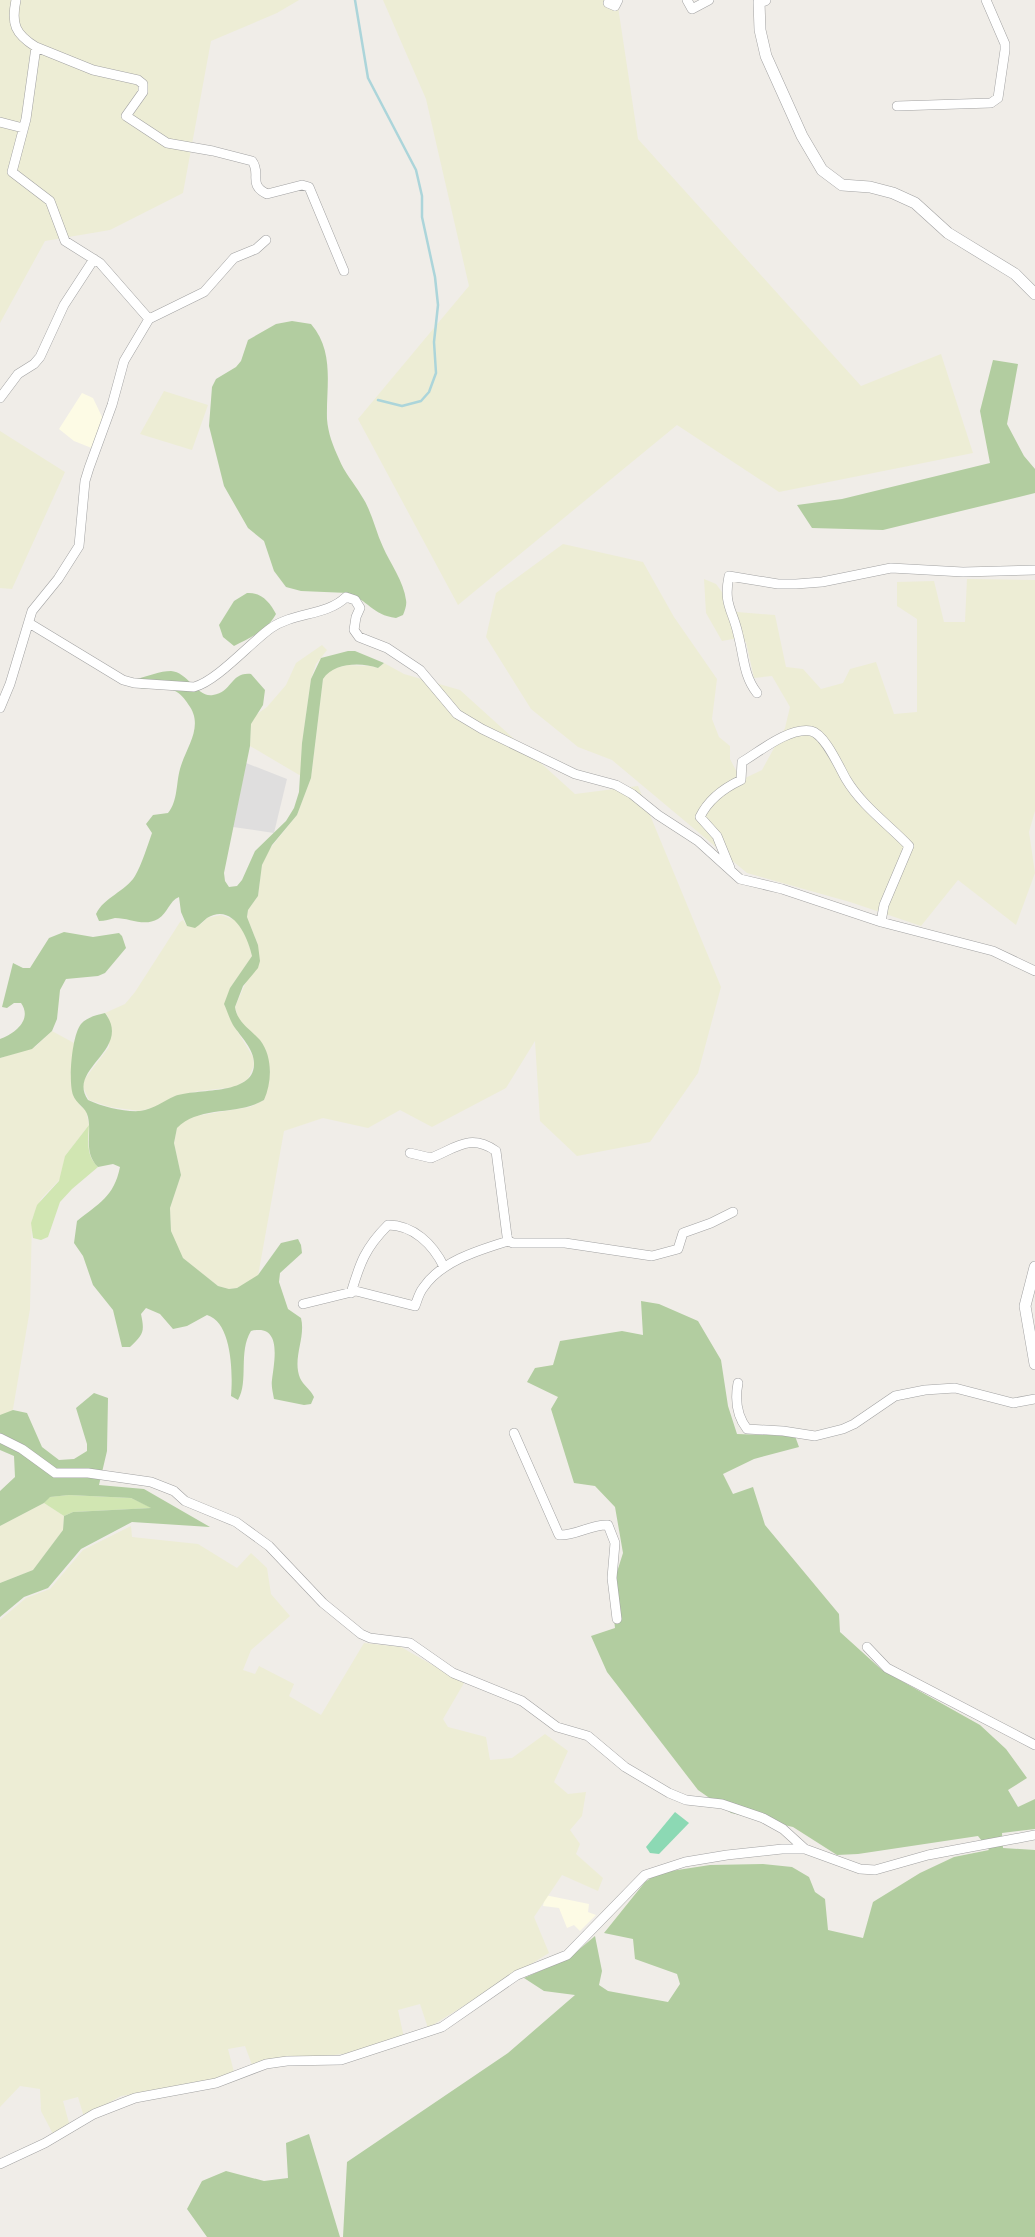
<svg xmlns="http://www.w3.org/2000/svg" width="1035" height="2237" font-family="Ubuntu,sans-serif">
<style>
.residential{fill:#dfdede}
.education{fill:#fdfbe5}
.farmland{fill:#ededd5}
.grass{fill:#d1e6b2}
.forest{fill:#b2cda0}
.pitch{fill:#8cd9b4}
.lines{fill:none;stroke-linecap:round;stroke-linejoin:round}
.stream{stroke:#acd5da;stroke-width:2.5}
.minor-casing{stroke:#a2a2a2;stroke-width:10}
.tertiary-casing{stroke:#a2a2a2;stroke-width:12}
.minor{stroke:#fff;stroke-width:9}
.tertiary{stroke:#fff;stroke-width:11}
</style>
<rect width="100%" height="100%" fill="#f0ede8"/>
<path class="residential" d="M 246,763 L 287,779 L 274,833 L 233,827 Z"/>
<path class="education" d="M 82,393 L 93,398 L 104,421 L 94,449 L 74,441 L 59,429 Z
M 545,1895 L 589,1904 L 588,1912 L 596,1915 L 580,1931 L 574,1925 L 567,1928 L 559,1908 L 543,1906 Z"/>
<path class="farmland" d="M 0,0 L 299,0 L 277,13 L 211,41 L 183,193 L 110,230 L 45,241 L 0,323 Z
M 383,0 L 617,0 L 638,139 L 861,386 L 941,354 L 973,453 L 779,492 L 677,425 L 458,605 L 358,419 L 469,286 L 426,99 Z
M 164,391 L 208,405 L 192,450 L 140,434 Z
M 0,431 L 65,472 L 12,589 L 0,588 Z
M 563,544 L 643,562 L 674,617 L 717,679 L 712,719 L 719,737 L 730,746 L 730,759 L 741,780 L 762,770 L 785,728 L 790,707 L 772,676 L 754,678 L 746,642 L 733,639 L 722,641 L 706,613 L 704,579 L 716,584 L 737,612 L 775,615 L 786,667 L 803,669 L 821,689 L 843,683 L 850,669 L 876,662 L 894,714 L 917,712 L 917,619 L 897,606 L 897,582 L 934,581 L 944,622 L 965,622 L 967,579 L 1035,580 L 1035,811 L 1029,832 L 1035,873 L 1016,925 L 958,880 L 921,926 L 850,902 L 747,873 L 612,760 L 578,747 L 531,709 L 486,637 L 496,593 Z
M 322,645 L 327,650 L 316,664 L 311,679 L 302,743 L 301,776 L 250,746 L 251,724 L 253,717 L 267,707 L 286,685 L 296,663 Z
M 384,663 L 404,674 L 460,690 L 575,794 L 638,786 L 721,987 L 698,1073 L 650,1142 L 577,1156 L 540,1121 L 535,1041 L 506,1088 L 432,1127 L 400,1110 L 368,1128 L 323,1118 L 284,1131 L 258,1276 L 237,1288 L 229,1289 L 218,1286 L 195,1268 L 183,1258 L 176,1245 L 171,1231 L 170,1208 L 181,1175 L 174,1143 L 177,1128 L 182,1122 L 196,1116 L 250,1107 L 264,1100 L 270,1071 L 265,1049 L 261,1042 L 239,1021 L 235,1007 L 247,980 L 258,945 L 247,917 L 248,910 L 258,896 L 262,865 L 268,851 L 297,815 L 311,778 L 323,679 L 327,673 L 333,669 L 347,665 L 370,666 L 378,668 Z
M 221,915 L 235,920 L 246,934 L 252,956 L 230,988 L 233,1024 L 253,1057 L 254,1065 L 248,1079 L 235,1087 L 199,1091 L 175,1096 L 155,1107 L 140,1111 L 110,1107 L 89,1100 L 83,1087 L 84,1080 L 109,1047 L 108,1016 L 105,1013 L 125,1004 L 135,992 L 180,922 L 183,920 L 187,926 L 201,924 L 207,918 Z
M 52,1031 L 74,1043 L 71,1072 L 80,1106 L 86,1110 L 89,1125 L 65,1156 L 61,1178 L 41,1199 L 32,1219 L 30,1309 L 13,1409 L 0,1434 L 0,1058 L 35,1047 Z
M 44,1503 L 64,1516 L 63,1530 L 33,1570 L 0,1583 L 0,1526 Z
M 131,1526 L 132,1537 L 198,1544 L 237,1568 L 251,1553 L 267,1568 L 271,1594 L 290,1616 L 251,1650 L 243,1670 L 255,1674 L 259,1666 L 294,1684 L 289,1696 L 321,1715 L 364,1643 L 401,1647 L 464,1683 L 443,1719 L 448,1727 L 486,1737 L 490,1760 L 512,1758 L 545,1734 L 568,1751 L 554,1782 L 568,1794 L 586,1792 L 582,1816 L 570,1830 L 580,1844 L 576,1854 L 603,1878 L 598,1891 L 562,1875 L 534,1917 L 549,1953 L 428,2028 L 420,2004 L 398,2010 L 404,2038 L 351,2053 L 252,2065 L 245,2046 L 228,2049 L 234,2072 L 204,2083 L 121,2096 L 84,2117 L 78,2097 L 63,2101 L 69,2123 L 53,2134 L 41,2111 L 40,2089 L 20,2086 L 0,2107 L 0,1620 L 26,1598 L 50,1589 L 83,1550 Z"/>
<path class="grass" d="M 89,1125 C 88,1141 86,1156 98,1167 L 72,1189 L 60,1202 L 48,1237 L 41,1240 L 33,1238 L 31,1223 L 37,1205 L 59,1181 L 65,1156 Z
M 69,1495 L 131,1498 L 152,1508 L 73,1512 L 64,1516 L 44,1503 L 49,1497 Z"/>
<path class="forest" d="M 292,321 L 311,324 C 335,352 326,386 327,419 C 328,433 333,446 339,459 C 344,472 354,483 361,495 C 372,511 375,530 383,547 C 390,563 404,582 406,600 C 407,605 405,610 403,615 L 396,618 C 372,615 368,600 348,593 L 301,591 L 286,587 L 274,571 L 264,541 L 248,528 L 224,486 L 209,426 L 212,387 L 216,379 L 236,367 L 241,361 L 248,340 L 276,324 Z
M 993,360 L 1018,364 L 1007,424 L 1024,456 L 1035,469 L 1035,493 L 883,530 L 812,528 L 797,505 L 842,499 L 990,463 L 980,411 Z
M 247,593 C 261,592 270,602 276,614 C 267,631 251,637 234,646 L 223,637 L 219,625 L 234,601 Z
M 348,651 L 355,651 L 384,663 L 378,668 C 360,662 334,663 323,679 L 311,778 L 297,815 L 272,845 L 262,865 L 258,896 L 248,910 L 247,917 L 258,945 L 260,961 L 258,968 L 243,986 L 235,1007 C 237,1022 250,1029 260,1040 C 273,1057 272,1082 264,1100 C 237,1116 199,1105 177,1128 L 174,1143 L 181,1175 L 170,1208 L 171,1231 L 183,1258 L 218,1286 L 229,1289 L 237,1288 L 258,1275 L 281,1243 L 298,1239 L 301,1245 L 302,1253 L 280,1273 L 279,1282 L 288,1309 L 301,1318 C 306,1338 292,1358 300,1378 C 303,1385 311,1390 314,1397 L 311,1404 L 304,1405 L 274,1399 C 273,1393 271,1386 272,1380 C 274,1362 283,1323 251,1331 C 238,1352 249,1381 238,1400 L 231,1396 C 233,1374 232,1322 207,1315 L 187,1326 L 173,1329 L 160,1314 L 146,1308 L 141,1314 C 145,1333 143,1334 130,1347 L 122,1347 L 113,1310 L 93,1285 L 83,1256 L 74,1243 L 77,1221 C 99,1203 114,1197 120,1167 L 113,1164 L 98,1167 C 83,1152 92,1135 88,1117 C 86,1107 76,1104 73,1095 C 68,1081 72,1035 81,1024 C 87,1017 97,1015 105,1013 C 133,1050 66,1068 88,1100 C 103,1107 124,1112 140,1111 C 154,1109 163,1101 175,1096 C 196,1088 253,1096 254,1065 C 255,1050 241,1037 233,1025 C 229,1018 227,1010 224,1004 L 230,988 L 252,956 C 248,937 233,902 207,918 C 203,921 200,925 195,928 L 187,926 L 181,912 L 179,897 C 169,901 168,913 158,919 C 144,927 130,918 115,918 C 110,919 105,921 99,921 L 96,914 C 104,897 125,892 135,876 C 142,864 147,847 152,833 L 146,824 L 153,815 L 168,813 C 178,801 176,783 180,769 C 186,747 205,726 188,704 C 185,699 180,693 175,691 C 163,686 152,690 140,688 L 137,679 C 148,676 160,671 171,671 C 188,672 197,698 213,695 C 233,692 230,672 251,674 L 265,690 L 263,705 L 251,724 L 250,746 L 224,873 L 225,881 L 229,887 L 237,886 L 242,880 L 255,851 L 286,821 L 294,808 L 299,792 L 302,743 L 311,679 L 321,658 Z
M 64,932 L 93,937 L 119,933 L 122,936 L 126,948 L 105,973 L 98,976 L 66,979 L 60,990 L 57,1019 L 52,1031 L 32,1049 L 0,1058 L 0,1039 C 14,1034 33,1020 21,1003 L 14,1003 L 7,1008 L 2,1007 L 13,963 L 23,968 L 30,968 L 49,938 Z
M 641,1301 L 659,1304 L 698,1321 L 721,1360 L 728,1406 L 737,1434 L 795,1436 L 799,1447 L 754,1459 L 723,1474 L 733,1494 L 753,1487 L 765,1525 L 839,1614 L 840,1632 L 882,1670 L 980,1725 L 1006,1749 L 1027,1778 L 1008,1790 L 1018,1807 L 1035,1799 L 1035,1829 L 1002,1833 L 1003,1848 L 1035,1850 L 1035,2237 L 343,2237 L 347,2162 L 508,2053 L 575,1995 L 544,1991 L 524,1978 L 569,1958 L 595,1936 L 602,1971 L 599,1985 L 608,1991 L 668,2002 L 680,1984 L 677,1974 L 635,1959 L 633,1939 L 604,1933 L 645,1882 L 658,1873 L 710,1865 L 763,1864 L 792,1867 L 809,1877 L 815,1892 L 825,1899 L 828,1930 L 863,1938 L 873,1902 L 920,1873 L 954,1857 L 989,1850 L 978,1836 L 858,1854 L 837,1855 L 793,1827 L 731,1813 L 698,1790 L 607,1672 L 591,1636 L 615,1628 L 611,1591 L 623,1553 L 615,1507 L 595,1486 L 574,1483 L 551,1409 L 558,1397 L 527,1382 L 535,1368 L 553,1365 L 560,1341 L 622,1331 L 643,1335 Z
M 94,1393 L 108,1398 L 107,1451 L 99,1485 L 144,1489 L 210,1527 L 132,1522 L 81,1549 L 48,1588 L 24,1597 L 0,1617 L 0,1583 L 33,1570 L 63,1530 L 64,1516 L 73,1512 L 151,1508 L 131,1498 L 69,1495 L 50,1497 L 44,1503 L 0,1526 L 0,1491 L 15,1477 L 14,1456 L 0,1450 L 0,1415 L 13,1410 L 27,1413 L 42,1447 L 59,1460 L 74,1459 L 87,1451 L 87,1444 L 76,1408 Z
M 309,2134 L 340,2237 L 207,2237 L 187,2209 L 202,2181 L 226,2171 L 264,2181 L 288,2178 L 286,2143 Z"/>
<path class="pitch" d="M 675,1812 L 689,1823 L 659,1854 L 650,1853 L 646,1847 Z"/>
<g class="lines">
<path class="stream" d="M 355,0 L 368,78 L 416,170 L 422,196 L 422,217 L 435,277 L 438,305 L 434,342 L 436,373 L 429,392 L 421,401 L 402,406 L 378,400"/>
<g class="minor-casing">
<path id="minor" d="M 687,0 L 692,9 L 709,0
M 608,3 L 615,6 L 618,0
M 36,47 L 93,70 L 138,80 L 143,84 L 143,92 L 126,116 L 167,143 L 213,151 L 252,161 C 262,174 247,184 267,194 L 302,185 L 309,187 L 344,271
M 897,106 L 991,103 L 998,98 L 1005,50 L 1005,44 L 986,0
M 0,122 L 23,128
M 149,319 L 204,292 L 234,258 L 256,249 L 266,240
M 0,398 L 18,374 L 34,364 L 40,357 L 64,305 L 94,259
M 29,623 L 123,680 L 134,683 L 194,687 C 217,681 250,643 271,628 C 294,612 327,616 346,597 L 355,600 L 360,608 L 356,617 L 354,630 L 359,637 L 387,648 L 420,670 L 457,714 L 482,729 L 575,774 L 616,785 L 632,794 L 658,815 L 698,841 L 740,879 L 782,889 L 881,922 L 993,951 L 1035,971
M 757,693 C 743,675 744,656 738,634 C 733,610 723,605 729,576 L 778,584 L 796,584 L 822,582 L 891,568 L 963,572 L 1035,570
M 0,708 L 10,684 L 32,611 L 58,579 L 79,546 L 85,481 L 89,468 L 112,405 L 124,361 L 149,319 L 100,263 L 65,241 L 50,201 L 12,172 L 26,119 L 36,47 C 15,34 11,24 16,0
M 730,868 L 717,836 L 700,817 C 708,800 724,788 741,780 L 742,762 C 759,752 789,727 811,731 C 825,734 839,767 846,779 C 862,806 888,824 909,846 L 884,905 L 881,922
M 410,1153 L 431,1158 C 456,1148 470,1133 496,1151 L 507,1236 L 508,1241 L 513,1243 L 565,1243 L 652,1256 L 678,1249 L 683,1233 L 711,1223 L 733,1212
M 351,1293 C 360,1263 365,1248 388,1225 C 413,1225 433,1244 444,1267
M 303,1304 L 356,1291 L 415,1306 C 417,1301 419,1293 423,1288 C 441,1261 479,1250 508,1241
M 738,1383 C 735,1399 737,1416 747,1429 L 783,1431 L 815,1436 L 843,1429 L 854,1424 L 895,1396 L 925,1390 L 955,1388 L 1013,1403 L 1035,1399
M 514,1433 L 559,1535 C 576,1536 591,1524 608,1525 L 615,1543 L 612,1578 L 617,1619
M 0,1438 L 22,1449 L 55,1473 L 88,1473 L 151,1482 L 174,1491 L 185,1501 L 236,1522 L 269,1546 L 323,1603 L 361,1634 L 370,1638 L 410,1643 L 453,1673 L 522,1701 L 557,1727 L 588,1736 L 625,1767 L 669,1793 L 686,1800 L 722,1804 L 763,1818 L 783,1829 L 805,1849
M 867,1647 L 887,1668 L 1035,1745
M 0,2164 L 45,2143 L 94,2114 L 135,2098 L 216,2083 L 266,2064 L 287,2061 L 341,2060 L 442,2027 L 517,1975 L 567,1955 L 645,1875 L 685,1862 L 727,1855 L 782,1849 L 805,1849 L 860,1869 L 875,1870 L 928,1855 L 1035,1835"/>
</g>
<g class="tertiary-casing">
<path id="tertiary" d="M 765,0 L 759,2 L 760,30 L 766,56 L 802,136 L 822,170 L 842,185 L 870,187 L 893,193 L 915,203 L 948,233 L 1015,274 L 1035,294
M 1035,1267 L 1025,1306 L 1035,1364"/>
</g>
<use href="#minor" class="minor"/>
<use href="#tertiary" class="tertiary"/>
</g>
</svg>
